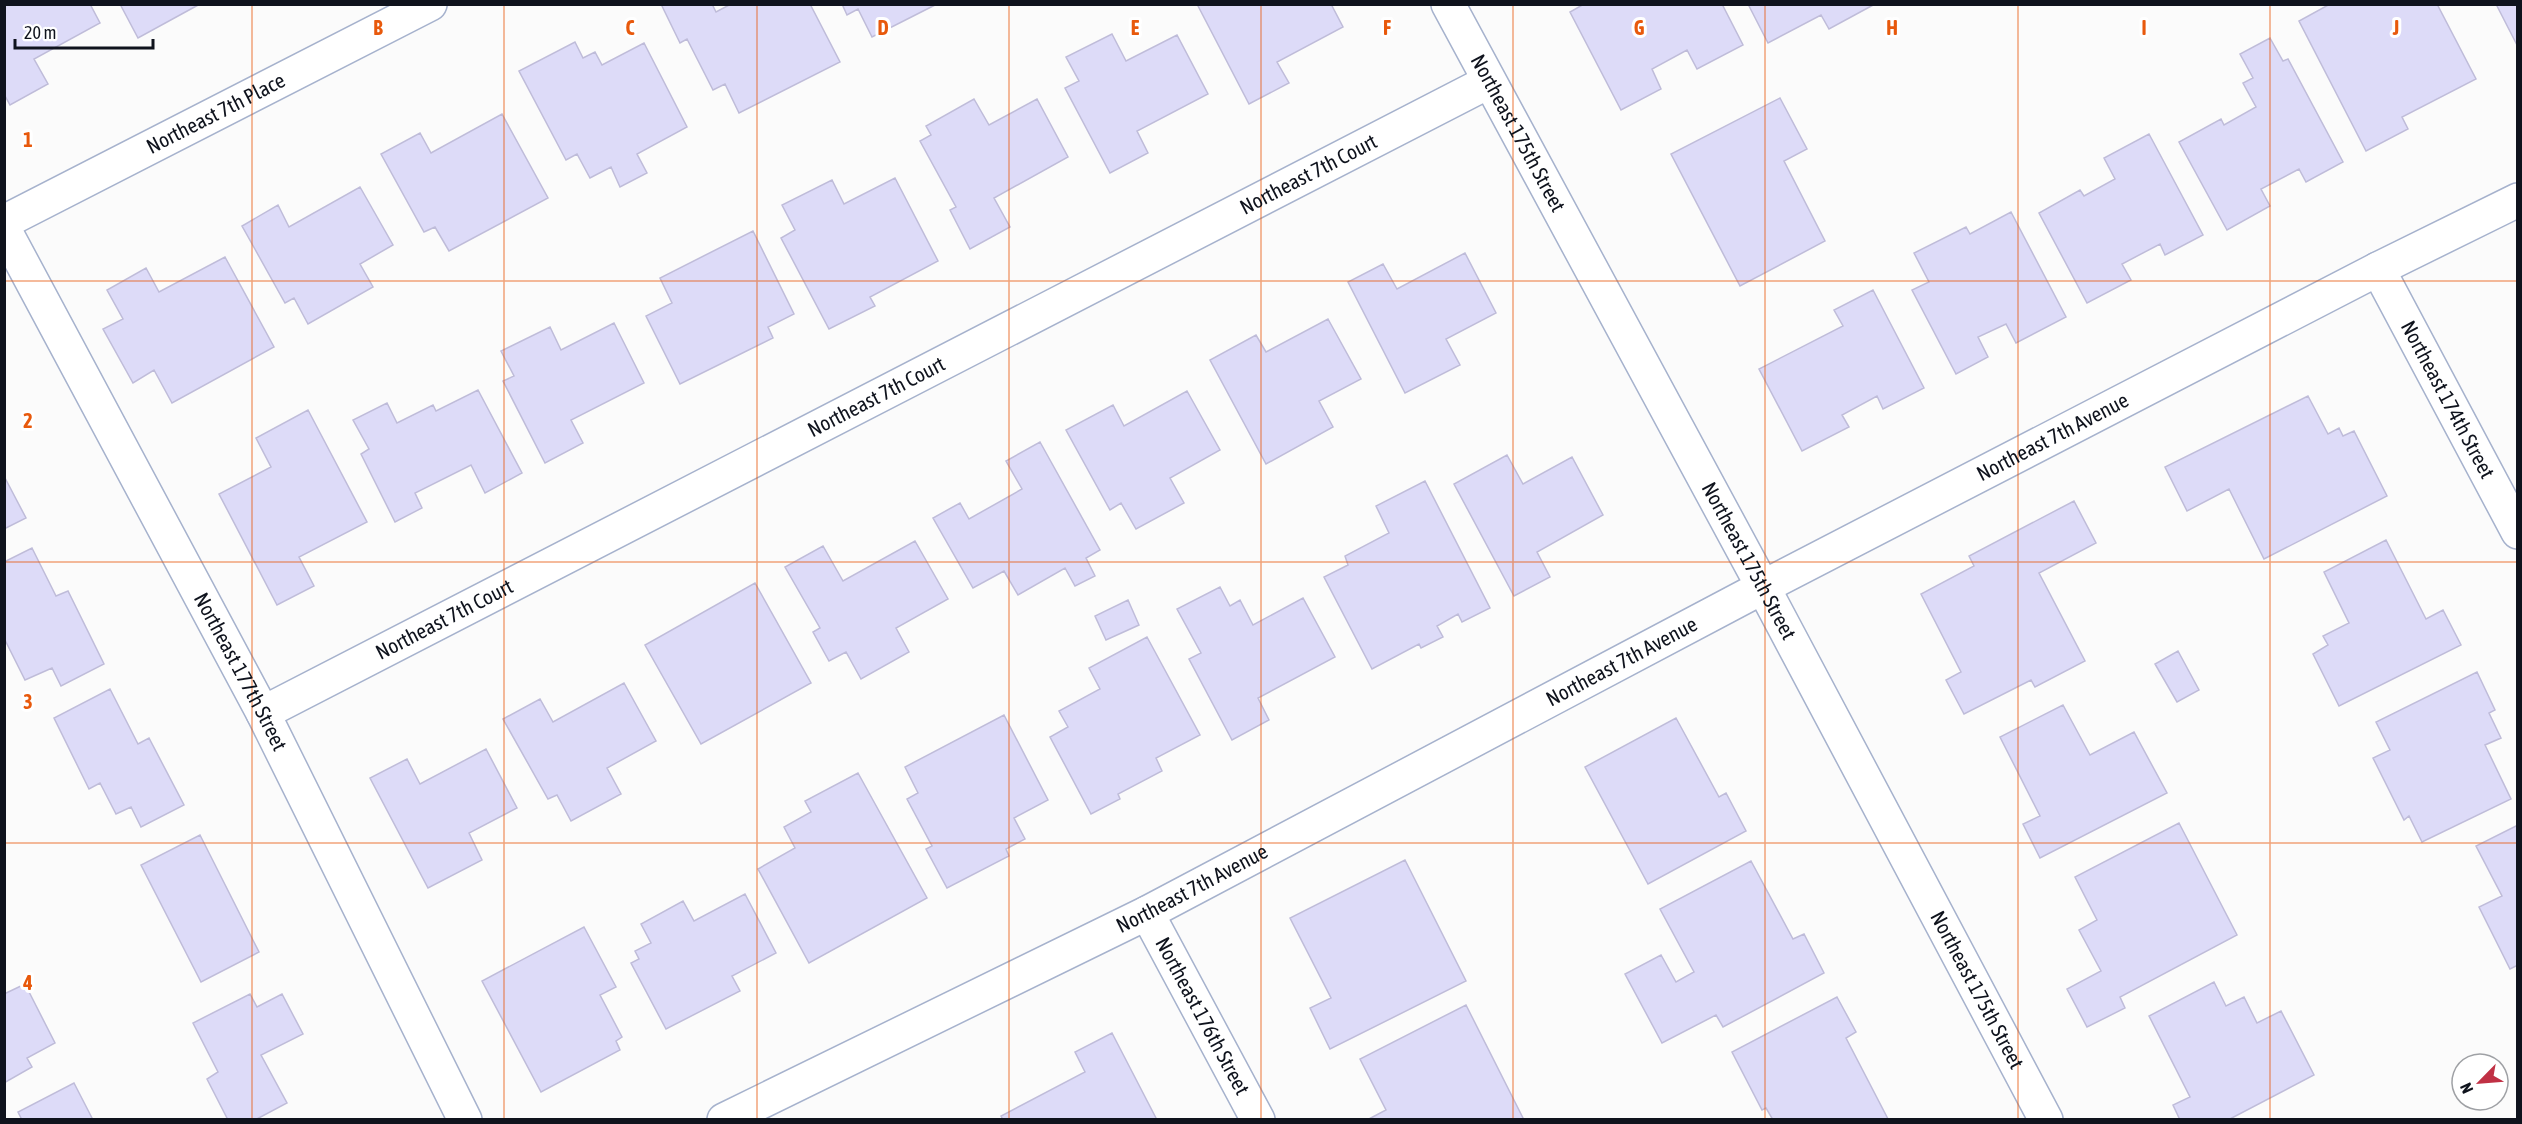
<svg xmlns="http://www.w3.org/2000/svg" width="2522" height="1124" font-family="'Asap Condensed',sans-serif">
<style>
.building{fill:#dddbf8;stroke:#bfbcd9;stroke-width:1.5}
.lines{fill:none;stroke-linecap:round;stroke-linejoin:round}
.minor-casing{stroke:#a6b2cd;stroke-width:36}
.minor{stroke:#fff;stroke-width:33}
.grid{fill:none;stroke:#e8590c;stroke-width:1.5;stroke-opacity:0.55}
.labels{text-anchor:middle;stroke-width:6;stroke-linejoin:round;paint-order:stroke}
.street-label{font-size:21px;fill:#0f131d;stroke:#fff}
.grid-label{font-size:20px;text-anchor:middle;font-weight:bold;fill:#e8590c;stroke:#fff;stroke-width:6;stroke-linejoin:round;paint-order:stroke}
</style>
<rect width="100%" height="100%" fill="#fbfbfb"/>
<path class="building" d="M 4,4 L 90,4 L 100,23 L 34,59 L 48,84 L 10,105 L 4,94 Z
M 120,4 L 200,4 L 138,38 Z
M 661,4 L 712,4 L 716,12 L 731,4 L 810,4 L 840,62 L 739,113 L 725,84 L 713,90 L 687,39 L 680,43 Z
M 842,4 L 937,4 L 872,37 L 858,9 L 847,15 Z
M 1197,4 L 1331,4 L 1343,27 L 1277,62 L 1289,83 L 1249,104 Z
M 1584,4 L 1722,4 L 1743,45 L 1697,69 L 1687,50 L 1652,69 L 1661,89 L 1621,110 L 1570,12 Z
M 1748,4 L 1875,4 L 1829,29 L 1821,15 L 1768,43 Z
M 2330,4 L 2437,4 L 2476,79 L 2402,117 L 2408,129 L 2366,151 L 2299,21 Z
M 2496,4 L 2518,4 L 2518,47 Z
M 1112,34 L 1126,61 L 1177,35 L 1208,94 L 1137,131 L 1148,153 L 1110,173 L 1065,88 L 1079,81 L 1066,57 Z
M 2270,38 L 2283,61 L 2288,59 L 2343,162 L 2306,182 L 2299,169 L 2261,189 L 2270,206 L 2227,230 L 2179,142 L 2221,119 L 2224,125 L 2256,107 L 2243,83 L 2253,78 L 2240,54 Z
M 575,42 L 583,58 L 595,52 L 602,65 L 644,43 L 687,127 L 637,154 L 647,173 L 620,187 L 611,167 L 590,178 L 577,154 L 566,160 L 519,71 Z
M 1780,98 L 1807,149 L 1784,161 L 1825,241 L 1740,286 L 1671,154 Z
M 974,99 L 989,125 L 1037,99 L 1068,157 L 994,198 L 1010,227 L 970,249 L 950,210 L 956,207 L 920,141 L 931,135 L 926,126 Z
M 502,114 L 548,198 L 449,251 L 435,227 L 424,232 L 381,154 L 420,133 L 431,153 Z
M 2149,134 L 2203,235 L 2165,255 L 2160,244 L 2122,264 L 2131,280 L 2087,303 L 2039,213 L 2080,190 L 2084,196 L 2115,179 L 2104,158 Z
M 895,178 L 938,261 L 870,297 L 875,306 L 829,329 L 781,238 L 795,230 L 782,205 L 832,180 L 844,204 Z
M 360,187 L 393,245 L 360,264 L 373,287 L 308,324 L 294,298 L 285,303 L 242,226 L 278,205 L 289,227 Z
M 2011,212 L 2066,317 L 2016,343 L 2006,324 L 1978,337 L 1988,357 L 1956,374 L 1912,290 L 1929,282 L 1914,253 L 1966,227 L 1970,234 Z
M 753,231 L 794,314 L 768,327 L 773,338 L 680,384 L 646,316 L 672,303 L 660,278 Z
M 1465,253 L 1496,313 L 1446,339 L 1460,365 L 1405,393 L 1348,282 L 1383,264 L 1397,289 Z
M 225,257 L 274,347 L 172,403 L 154,370 L 133,383 L 103,329 L 123,319 L 107,290 L 146,268 L 159,292 Z
M 1873,290 L 1924,388 L 1883,409 L 1877,396 L 1842,415 L 1849,427 L 1802,451 L 1759,369 L 1843,326 L 1834,310 Z
M 1328,319 L 1361,379 L 1319,401 L 1333,427 L 1266,464 L 1210,360 L 1256,335 L 1266,352 Z
M 614,323 L 644,383 L 571,420 L 583,443 L 545,463 L 503,381 L 514,376 L 501,351 L 550,327 L 561,350 Z
M 478,390 L 522,473 L 485,493 L 471,465 L 415,493 L 422,508 L 395,522 L 361,454 L 369,449 L 353,420 L 387,403 L 397,423 L 433,405 L 436,411 Z
M 1187,391 L 1220,450 L 1170,478 L 1184,503 L 1136,529 L 1121,503 L 1110,510 L 1066,430 L 1113,405 L 1124,426 Z
M 2308,396 L 2328,434 L 2339,428 L 2343,436 L 2354,431 L 2387,496 L 2264,559 L 2229,489 L 2187,511 L 2165,467 Z
M 308,410 L 367,522 L 299,557 L 314,586 L 277,605 L 219,494 L 271,467 L 256,438 Z
M 1040,442 L 1100,550 L 1086,558 L 1095,576 L 1075,586 L 1065,568 L 1018,595 L 1004,571 L 973,588 L 933,518 L 960,503 L 969,519 L 1022,489 L 1006,461 Z
M 1507,455 L 1523,484 L 1572,457 L 1603,515 L 1537,552 L 1550,577 L 1514,596 L 1454,484 Z
M 4,476 L 26,518 L 4,529 Z
M 1425,481 L 1490,608 L 1462,622 L 1458,614 L 1437,626 L 1443,637 L 1421,648 L 1419,644 L 1372,669 L 1324,577 L 1348,565 L 1345,556 L 1389,533 L 1376,506 Z
M 2074,501 L 2096,543 L 2039,573 L 2085,661 L 2035,687 L 2031,680 L 1964,714 L 1946,680 L 1961,672 L 1921,594 L 1974,566 L 1969,556 Z
M 2386,540 L 2426,619 L 2443,610 L 2461,645 L 2339,706 L 2313,654 L 2328,645 L 2323,636 L 2349,623 L 2324,572 Z
M 915,541 L 948,599 L 896,628 L 909,652 L 861,679 L 846,652 L 829,661 L 813,632 L 820,628 L 785,567 L 823,546 L 843,581 Z
M 32,548 L 56,596 L 68,591 L 104,664 L 61,686 L 52,668 L 25,680 L 4,638 L 4,562 Z
M 755,583 L 811,683 L 701,744 L 645,645 Z
M 1220,587 L 1230,606 L 1240,600 L 1253,625 L 1303,598 L 1335,657 L 1258,698 L 1269,720 L 1232,740 L 1189,659 L 1201,653 L 1177,609 Z
M 1128,600 L 1139,625 L 1106,640 L 1095,616 Z
M 1147,637 L 1200,735 L 1156,758 L 1162,771 L 1118,794 L 1120,799 L 1091,814 L 1050,737 L 1068,727 L 1059,711 L 1100,689 L 1089,668 Z
M 2178,651 L 2199,690 L 2177,702 L 2155,664 Z
M 2477,672 L 2495,710 L 2489,713 L 2501,738 L 2485,745 L 2511,799 L 2422,842 L 2409,816 L 2404,820 L 2373,758 L 2390,750 L 2376,722 Z
M 624,683 L 656,741 L 607,768 L 621,794 L 571,821 L 557,795 L 548,799 L 503,719 L 540,699 L 553,722 Z
M 110,689 L 138,744 L 149,738 L 184,805 L 141,827 L 131,807 L 116,814 L 100,783 L 89,789 L 54,718 Z
M 2063,705 L 2090,755 L 2134,732 L 2167,793 L 2040,858 L 2023,824 L 2040,816 L 2000,737 Z
M 1004,715 L 1048,800 L 1014,818 L 1025,839 L 1006,849 L 1009,856 L 947,888 L 926,849 L 932,846 L 907,799 L 918,793 L 905,767 Z
M 1676,718 L 1719,797 L 1726,793 L 1746,831 L 1648,884 L 1585,767 Z
M 486,749 L 517,808 L 469,833 L 482,860 L 428,888 L 370,778 L 407,759 L 420,784 Z
M 858,773 L 927,898 L 809,963 L 758,869 L 795,848 L 784,827 L 811,812 L 805,801 Z
M 2179,823 L 2237,935 L 2120,997 L 2125,1008 L 2087,1027 L 2067,989 L 2101,971 L 2079,930 L 2097,920 L 2075,877 Z
M 2518,825 L 2518,965 L 2510,969 L 2479,907 L 2502,896 L 2476,846 Z
M 200,835 L 259,952 L 201,982 L 141,865 Z
M 1405,860 L 1466,981 L 1330,1049 L 1310,1008 L 1331,998 L 1290,918 Z
M 1751,861 L 1793,939 L 1804,934 L 1824,973 L 1723,1027 L 1716,1015 L 1662,1043 L 1625,974 L 1661,955 L 1676,982 L 1694,972 L 1660,909 Z
M 745,894 L 776,953 L 732,976 L 740,991 L 666,1029 L 631,963 L 639,959 L 635,951 L 651,943 L 641,924 L 683,901 L 694,921 Z
M 584,927 L 616,987 L 600,995 L 622,1037 L 616,1041 L 620,1050 L 541,1092 L 482,981 Z
M 2214,982 L 2226,1006 L 2244,997 L 2257,1023 L 2281,1011 L 2314,1075 L 2228,1120 L 2180,1120 L 2173,1105 L 2190,1097 L 2149,1016 Z
M 25,984 L 55,1043 L 27,1058 L 32,1067 L 4,1083 L 4,994 Z
M 250,994 L 257,1007 L 282,994 L 303,1034 L 261,1055 L 287,1103 L 255,1120 L 228,1120 L 207,1079 L 218,1072 L 193,1023 Z
M 1837,997 L 1856,1032 L 1846,1038 L 1888,1119 L 1773,1120 L 1766,1108 L 1762,1110 L 1732,1052 Z
M 1466,1005 L 1524,1120 L 1367,1120 L 1386,1110 L 1360,1059 Z
M 1112,1033 L 1157,1120 L 1003,1120 L 1001,1116 L 1085,1072 L 1075,1052 Z
M 74,1083 L 93,1120 L 22,1120 L 18,1112 Z"/>
<g class="lines">
<g class="minor-casing">
<g id="minor">
<path id="s1" d="M 1448,4 L 1763,587 L 2046,1120"/>
<path id="s2" d="M 4,222 L 430,4"/>
<path id="s3" d="M 4,229 L 263,713 L 465,1120"/>
<path id="s4" d="M 2378,269 L 2518,532"/>
<path id="s5" d="M 263,713 L 1488,82"/>
<path id="s6" d="M 1147,913 L 1258,1120"/>
<path id="s7" d="M 724,1120 L 1147,913 L 1763,587 L 2378,269 L 2518,200"/>
</g>
</g>
<use href="#minor" class="minor"/>
</g>
<path class="grid" d="M 252,4 L 252,1120M 504,4 L 504,1120M 757,4 L 757,1120M 1009,4 L 1009,1120M 1261,4 L 1261,1120M 1513,4 L 1513,1120M 1765,4 L 1765,1120M 2018,4 L 2018,1120M 2270,4 L 2270,1120M 4,281 L 2518,281M 4,562 L 2518,562M 4,843 L 2518,843"/>
<g class="labels">
<g class="street-label">
<text dy="7" stroke="none"><textPath href="#s2" startOffset="238">Northeast 7th Place</textPath></text>
<text dy="7" stroke="none"><textPath href="#s1" startOffset="147">Northeast 175th Street</textPath></text>
<text dy="7" stroke="none"><textPath href="#s5" startOffset="1176">Northeast 7th Court</textPath></text>
<text dy="7" stroke="none"><textPath href="#s5" startOffset="690">Northeast 7th Court</textPath></text>
<text dy="7" stroke="none"><textPath href="#s4" startOffset="148">Northeast 174th Street</textPath></text>
<text dy="7" stroke="none"><textPath href="#s7" startOffset="1494">Northeast 7th Avenue</textPath></text>
<text dy="7" stroke="none"><textPath href="#s1" startOffset="633">Northeast 175th Street</textPath></text>
<text dy="7" stroke="none"><textPath href="#s5" startOffset="204">Northeast 7th Court</textPath></text>
<text dy="7" stroke="none"><textPath href="#s7" startOffset="1008">Northeast 7th Avenue</textPath></text>
<text dy="7" stroke="none"><textPath href="#s3" startOffset="502">Northeast 177th Street</textPath></text>
<text dy="7" stroke="none"><textPath href="#s7" startOffset="522">Northeast 7th Avenue</textPath></text>
<text dy="7" stroke="none"><textPath href="#s1" startOffset="1119">Northeast 175th Street</textPath></text>
<text dy="7" stroke="none"><textPath href="#s6" startOffset="117">Northeast 176th Street</textPath></text>
</g>
</g>
<g class="grid-label">
<text x="378" y="35">B</text>
<text x="630" y="35">C</text>
<text x="883" y="35">D</text>
<text x="1135" y="35">E</text>
<text x="1387" y="35">F</text>
<text x="1639" y="35">G</text>
<text x="1892" y="35">H</text>
<text x="2144" y="35">I</text>
<text x="2396" y="35">J</text>
<text x="28" y="147">1</text>
<text x="28" y="428">2</text>
<text x="28" y="709">3</text>
<text x="28" y="990">4</text>
</g>
<rect width="2522" height="1124" fill="none" stroke="#0f131d" stroke-width="12"/>
<g transform="translate(2480 1082) rotate(245)"><circle r="28" fill="#ffffff" stroke="#9fa1a5" stroke-width="1.5"/>
<path d="M0-4.5L10 22L0 15L-10 22Z" fill="#c03044"/>
<text y="-9" font-size="16" font-weight="bold" text-anchor="middle" fill="#0f131d">N</text>
</g>
<path d="M15 39v9h138v-9" fill="none" stroke="#0f131d" stroke-width="3"/>
<text x="24" y="39" font-size="18" fill="#0f131d" stroke="#ffffff" stroke-width="4.5" paint-order="stroke">20 m</text>
</svg>
